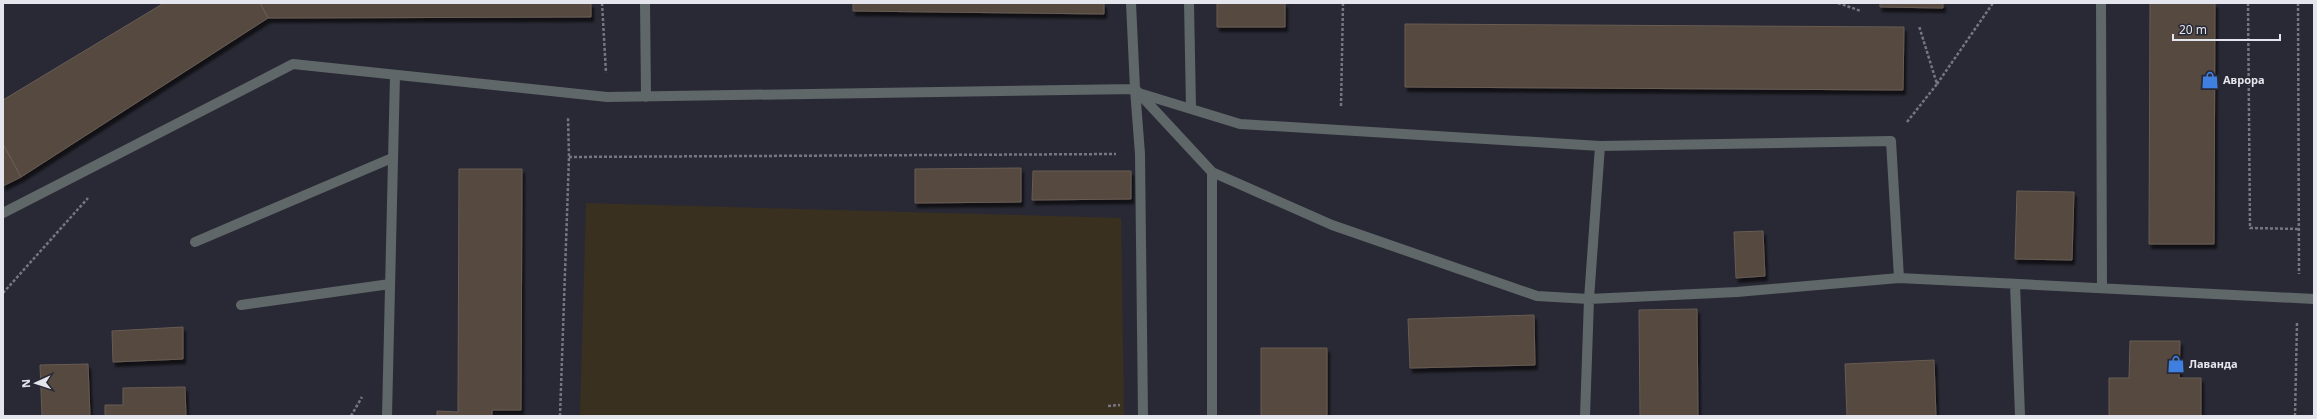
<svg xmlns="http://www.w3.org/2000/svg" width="2317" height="419" font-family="'Noto Sans',sans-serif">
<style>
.education{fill:#3a3020}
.building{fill:#544940;stroke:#685c53;filter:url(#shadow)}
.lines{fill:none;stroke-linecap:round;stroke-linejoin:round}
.path{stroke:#767680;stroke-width:2.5;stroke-dasharray:3 2;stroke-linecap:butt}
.lane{stroke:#5f6768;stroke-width:10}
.labels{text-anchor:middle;stroke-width:3.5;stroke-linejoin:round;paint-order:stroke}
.poi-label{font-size:11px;font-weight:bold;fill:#e5e5ed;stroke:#292935;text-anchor:start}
</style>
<defs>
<filter id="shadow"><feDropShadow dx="2.5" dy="4.5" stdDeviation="1" flood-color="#0009"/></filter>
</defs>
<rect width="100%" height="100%" fill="#292935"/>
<path class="education" d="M 586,203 L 1121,218 L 1124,416 L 580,416 Z"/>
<path class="building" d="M 164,3 L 260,3 L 268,18 L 21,177 L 3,144 L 3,100 Z
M 260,3 L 591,3 L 591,17 L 268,18 Z
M 853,3 L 1104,3 L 1104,14 L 853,11 Z
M 1217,3 L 1285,3 L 1285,27 L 1217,27 Z
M 1880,3 L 1943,3 L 1943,8 L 1880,7 Z
M 2150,3 L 2215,3 L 2214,244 L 2149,244 Z
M 1405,24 L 1904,27 L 1903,90 L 1405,87 Z
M 3,144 L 21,177 L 3,186 Z
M 1021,168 L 1021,202 L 915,203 L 915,169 Z
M 459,169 L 522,169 L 521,410 L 492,410 L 492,416 L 437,416 L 437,411 L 458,412 Z
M 1033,171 L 1131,171 L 1131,199 L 1032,200 Z
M 2017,191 L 2074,192 L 2072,260 L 2015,259 Z
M 1763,231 L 1765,276 L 1736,278 L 1734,232 Z
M 1697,309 L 1698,416 L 1640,416 L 1639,310 Z
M 1534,315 L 1535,365 L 1410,368 L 1408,319 Z
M 183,327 L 183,359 L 113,362 L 112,331 Z
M 2130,341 L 2180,341 L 2179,378 L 2201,378 L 2201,416 L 2109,416 L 2109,378 L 2129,378 Z
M 1261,348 L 1327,348 L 1327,416 L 1261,416 Z
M 1934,360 L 1936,416 L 1847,416 L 1845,364 Z
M 88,364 L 90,416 L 42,416 L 40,365 Z
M 185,387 L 186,416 L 105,416 L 105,405 L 123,405 L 123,388 Z"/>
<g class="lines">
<path class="path" d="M 602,3 L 606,73
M 1838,3 L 1861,11
M 2248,3 L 2250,228 L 2300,229
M 2298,3 L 2299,274
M 1937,84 L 1993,3
M 1341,106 L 1343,3
M 1907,122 L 1937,84 L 1919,26
M 569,157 L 1116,154
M 3,293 L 88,198
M 1108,406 L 1120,405
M 351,416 L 362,397
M 560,416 L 569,157 L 568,117
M 2295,416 L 2297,323"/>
<path class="lane" d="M 645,3 L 646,97
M 1131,3 L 1135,89 L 1212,172 L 1332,225 L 1537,296 L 1589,299 L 1737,292 L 1899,278 L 2314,299
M 1189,3 L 1191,108
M 2101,3 L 2102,288
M 1142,94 L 1240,124 L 1600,146 L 1891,141 L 1899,278
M 3,213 L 293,64 L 607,97 L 1135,89 L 1140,154 L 1143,416
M 195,242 L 392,158
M 2015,284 L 2020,416
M 241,305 L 390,284
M 387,416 L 395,75
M 1212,416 L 1212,172
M 1585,416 L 1589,299 L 1600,146"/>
</g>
<defs>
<g id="shop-bare" transform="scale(1.38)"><path d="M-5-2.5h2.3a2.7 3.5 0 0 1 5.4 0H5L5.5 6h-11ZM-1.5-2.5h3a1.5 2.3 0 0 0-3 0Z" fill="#3f7fe0" stroke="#292935" stroke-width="2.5" paint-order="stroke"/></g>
</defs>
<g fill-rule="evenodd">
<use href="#shop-bare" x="2210" y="80"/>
<use href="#shop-bare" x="2176" y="364"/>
</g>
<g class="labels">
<g class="poi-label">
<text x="2223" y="84">Аврора</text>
<text x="2189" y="368">Лаванда</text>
</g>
</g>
<rect width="2317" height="419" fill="none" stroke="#e5e5ed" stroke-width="8"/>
<g transform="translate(36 383) rotate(267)" stroke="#292935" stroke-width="3" paint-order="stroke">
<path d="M0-3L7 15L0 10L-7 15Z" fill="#e5e5ed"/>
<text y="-6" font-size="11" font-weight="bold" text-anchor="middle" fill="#e5e5ed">N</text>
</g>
<path d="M2173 34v6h107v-6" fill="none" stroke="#e5e5ed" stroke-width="2"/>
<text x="2179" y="34" font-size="12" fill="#e5e5ed" stroke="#292935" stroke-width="3" paint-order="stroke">20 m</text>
</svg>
